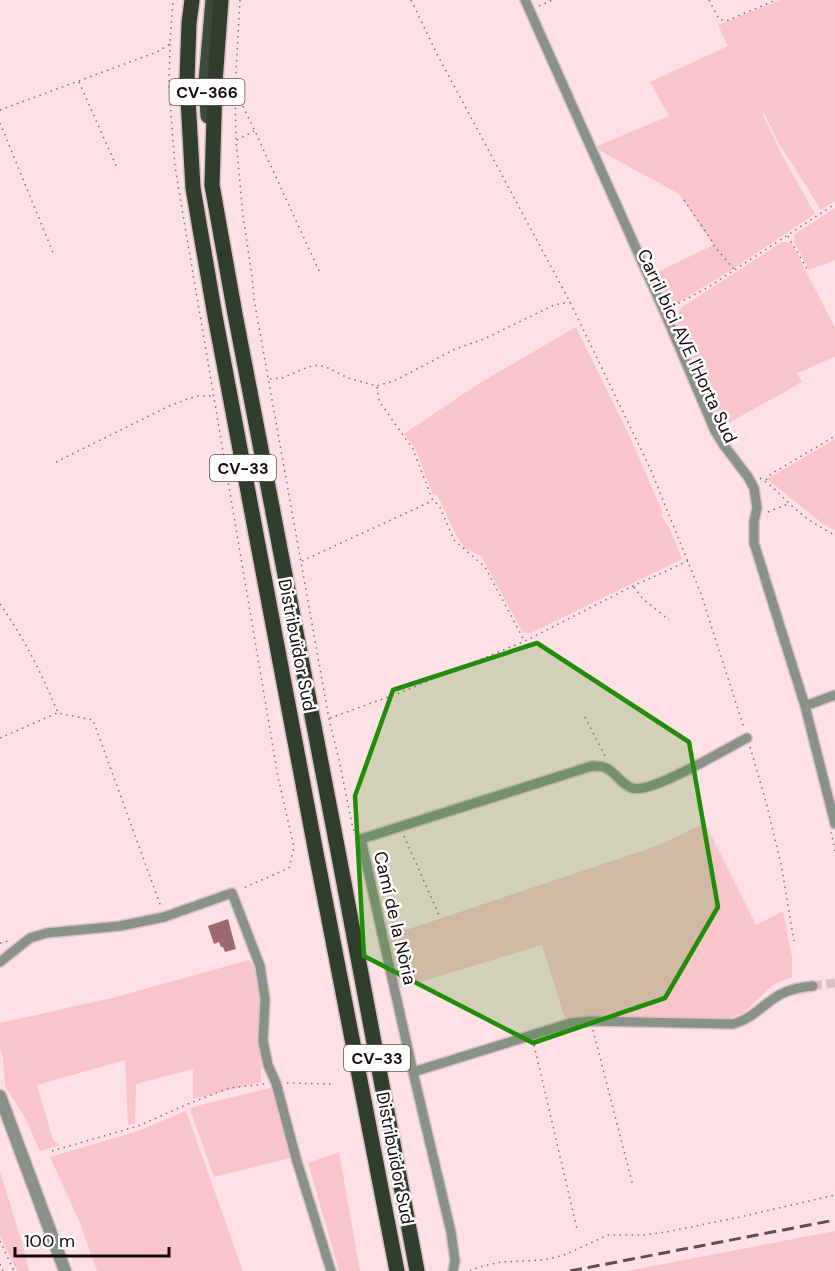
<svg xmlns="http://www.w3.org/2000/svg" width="835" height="1271" font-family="'DM Sans',sans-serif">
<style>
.green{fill:#fac4cb}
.building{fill:#9f6971}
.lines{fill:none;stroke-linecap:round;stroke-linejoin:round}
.minor-tunnel{stroke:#dbc1c4;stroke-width:9;stroke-dasharray:9 4.5;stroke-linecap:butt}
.minor-casing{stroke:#d9bfc2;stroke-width:12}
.tertiary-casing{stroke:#d9bfc2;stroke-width:15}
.primary-casing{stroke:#d9bfc2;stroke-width:18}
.trunk-casing{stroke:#d9bfc2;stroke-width:18}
.path{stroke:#816e70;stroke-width:1.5;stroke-dasharray:1.5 4.5;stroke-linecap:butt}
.minor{stroke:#899287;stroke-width:9}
.tertiary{stroke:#899287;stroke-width:12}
.primary{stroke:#3c4b3a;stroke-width:15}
.trunk{stroke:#2f3f2c;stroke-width:15}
.rail{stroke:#604e51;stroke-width:3;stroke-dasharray:12 6;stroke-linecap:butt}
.marked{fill:#228c0b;fill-opacity:0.2;stroke:#228c0b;stroke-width:4.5;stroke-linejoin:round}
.labels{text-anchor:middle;stroke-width:5;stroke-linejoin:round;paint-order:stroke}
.shield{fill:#fff;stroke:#5d5456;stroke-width:1.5}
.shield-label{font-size:16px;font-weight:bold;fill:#170b0d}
.street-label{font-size:18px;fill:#170b0d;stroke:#fff}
</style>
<rect width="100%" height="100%" fill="#fee1e4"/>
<path class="green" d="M 780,0 L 835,0 L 835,201 L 821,210 L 788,157 L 780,146 L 764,113 L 762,113 L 783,157 L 815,214 L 725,274 L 667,309 L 652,275 L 713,245 L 679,194 L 599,150 L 597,146 L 669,116 L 650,82 L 728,46 L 718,25 Z
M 835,208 L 835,260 L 809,270 L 794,242 L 794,238 L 795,234 Z
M 782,242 L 791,242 L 835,328 L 835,357 L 797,373 L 802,382 L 720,428 L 678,330 C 675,321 677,314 682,307 Z
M 576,327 L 630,437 L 662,511 L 663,513 L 661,515 L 669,527 L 682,559 L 531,633 L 528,633 L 522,631 L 481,556 L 464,548 L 454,531 L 437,494 L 433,495 L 415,448 L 404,434 L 478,384 Z
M 835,439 L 835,530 L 823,524 L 767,479 Z
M 705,823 L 756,925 L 783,911 L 792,957 L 792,977 L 773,985 L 745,1012 L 733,1017 L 717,1020 L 595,1016 L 586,1016 L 566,1022 L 542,945 L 400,988 L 388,936 L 657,846 Z
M 249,960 L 256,968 L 261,990 L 261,1082 L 193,1099 L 193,1069 L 136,1084 L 135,1121 L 136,1123 L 128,1125 L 125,1060 L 37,1085 L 53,1140 L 60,1145 L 40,1151 L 25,1118 L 5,1086 L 3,1057 L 0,1049 L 0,1023 L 116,997 Z
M 274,1087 L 295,1157 L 214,1177 L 190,1109 L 196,1106 Z
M 186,1111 L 243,1271 L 97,1271 L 80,1223 L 50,1157 L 135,1132 Z
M 339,1152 L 341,1163 L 360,1271 L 339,1271 L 308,1163 Z
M 0,1172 L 22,1242 L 29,1271 L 17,1271 L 0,1236 Z
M 835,1231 L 835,1271 L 627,1271 Z"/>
<path class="building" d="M 228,919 L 236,949 L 225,952 L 223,947 L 221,947 L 219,942 L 214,944 L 208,926 Z"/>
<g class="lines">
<path class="minor-tunnel" d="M 813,986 L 835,983"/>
<g class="minor-casing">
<path id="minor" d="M 525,0 L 664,311 L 715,431 L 723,444 L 748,477 L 754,488 L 757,508 L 754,521 L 754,543 L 805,706 L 835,824
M 805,706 L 835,695
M 0,962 L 30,938 L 47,933 L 120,926 L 164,917 L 232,893 L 260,966 L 265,999 L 263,1041 L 268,1065 L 276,1083 L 296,1158 L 331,1271
M 413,1072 L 571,1023 L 590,1021 L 733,1024 C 753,1019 764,1003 781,994 C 791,989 802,987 813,986
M 453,1271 L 455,1261 L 451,1232 L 413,1072 L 361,839 L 592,766 C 597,766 602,766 606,768 C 616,773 621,784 632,788 C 650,795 727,748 747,738"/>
</g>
<g class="tertiary-casing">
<path id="tertiary" d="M 0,1096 L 65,1271"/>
</g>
<g class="primary-casing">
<path id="primary" d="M 208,116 L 206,82 L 213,0"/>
</g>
<g class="trunk-casing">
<path id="trunk" d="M 192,0 L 189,23 L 187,81 L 193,188 L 215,316 L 316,853 L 397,1271
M 221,0 L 215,82 L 212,185 L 235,314 L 337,846 L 417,1271"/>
</g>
<path class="path" d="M 240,0 L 235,90 L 236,140 L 243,216 L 252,276 L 254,299 L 329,719 L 339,760 L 353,829 L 355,831
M 411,0 L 438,56 L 570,302 L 650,468 L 701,594 L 744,728
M 709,0 L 719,19 L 726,21 L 776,0
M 539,6 L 552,0
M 170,44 L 169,88 L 175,167 L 278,777 L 294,847 L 289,868 L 241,889
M 79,82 L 118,170
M 235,90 L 255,131 L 264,151 L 321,275
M 0,110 L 157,52 L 170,44 L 173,0
M 0,123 L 54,255
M 237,140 L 254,131
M 684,200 L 714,244 L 714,246 L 734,269
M 788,236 L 807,269
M 673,306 L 707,288 L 835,204
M 270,379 L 282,378 L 308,367 L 318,365 L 326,367 L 348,378 L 377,386 L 396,380 L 455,349 L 484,339 L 554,305 L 570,302
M 377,387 L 379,401 L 413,449 L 433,501 L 439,505 L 454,540 L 485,567 L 524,640
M 56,462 L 169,406 L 196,396 L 212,396
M 760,478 C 772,485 781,496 792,506 C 805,518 819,527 835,535
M 766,480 L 771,474 L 835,436
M 768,512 L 788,504
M 302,561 L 432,501
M 634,587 L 643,599 L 669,620
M 0,604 C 24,638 42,674 58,713 L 93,720 L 161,907
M 585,717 L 605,756
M 330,718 L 397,694 L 525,641 L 633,586 L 688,561
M 0,738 L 57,713
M 750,747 L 766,802 L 781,864 L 794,941
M 831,832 L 835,851
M 404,836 L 439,915
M 0,943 L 9,941
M 593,1030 L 633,1186
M 534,1045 L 577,1229
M 287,1083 L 335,1084
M 52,1151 L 138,1126 L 188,1104 L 229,1088 L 265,1084
M 0,1241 L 14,1271
M 0,1264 L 3,1271
M 470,1271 L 479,1267 L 501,1262 L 544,1260 L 564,1255 L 608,1235 L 643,1235 L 666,1232 L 740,1217 L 835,1195"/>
<use href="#minor" class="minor"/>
<use href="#tertiary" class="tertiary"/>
<use href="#primary" class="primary"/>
<use href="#trunk" class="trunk"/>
<path class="rail" d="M 570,1271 L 835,1220"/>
</g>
<path class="marked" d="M 537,643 L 689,742 L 718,907 L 665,998 L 533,1043 L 364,956 L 355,796 L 393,690 Z"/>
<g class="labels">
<g class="shield">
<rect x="169.5" y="79" width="75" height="26" rx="4.5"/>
<rect x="210" y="455" width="66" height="26" rx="4.5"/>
<rect x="344" y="1045" width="66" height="26" rx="4.5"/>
</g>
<g class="shield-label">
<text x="207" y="98">CV-366</text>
<text x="243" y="474">CV-33</text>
<text x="377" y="1064">CV-33</text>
</g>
<g class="street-label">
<text transform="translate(687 346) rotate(65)" y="6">Carril bici AVE l'Horta Sud</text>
<text transform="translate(297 645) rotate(79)" y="6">Distribuïdor Sud</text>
<text transform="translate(395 918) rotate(77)" y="6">Camí de la Nòria</text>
<text transform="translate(395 1158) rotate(79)" y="6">Distribuïdor Sud</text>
</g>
</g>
<path d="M15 1247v9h154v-9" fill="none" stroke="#170b0d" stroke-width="3"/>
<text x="24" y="1247" font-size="18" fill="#170b0d" stroke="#ffffff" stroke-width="4.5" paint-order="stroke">100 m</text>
</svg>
